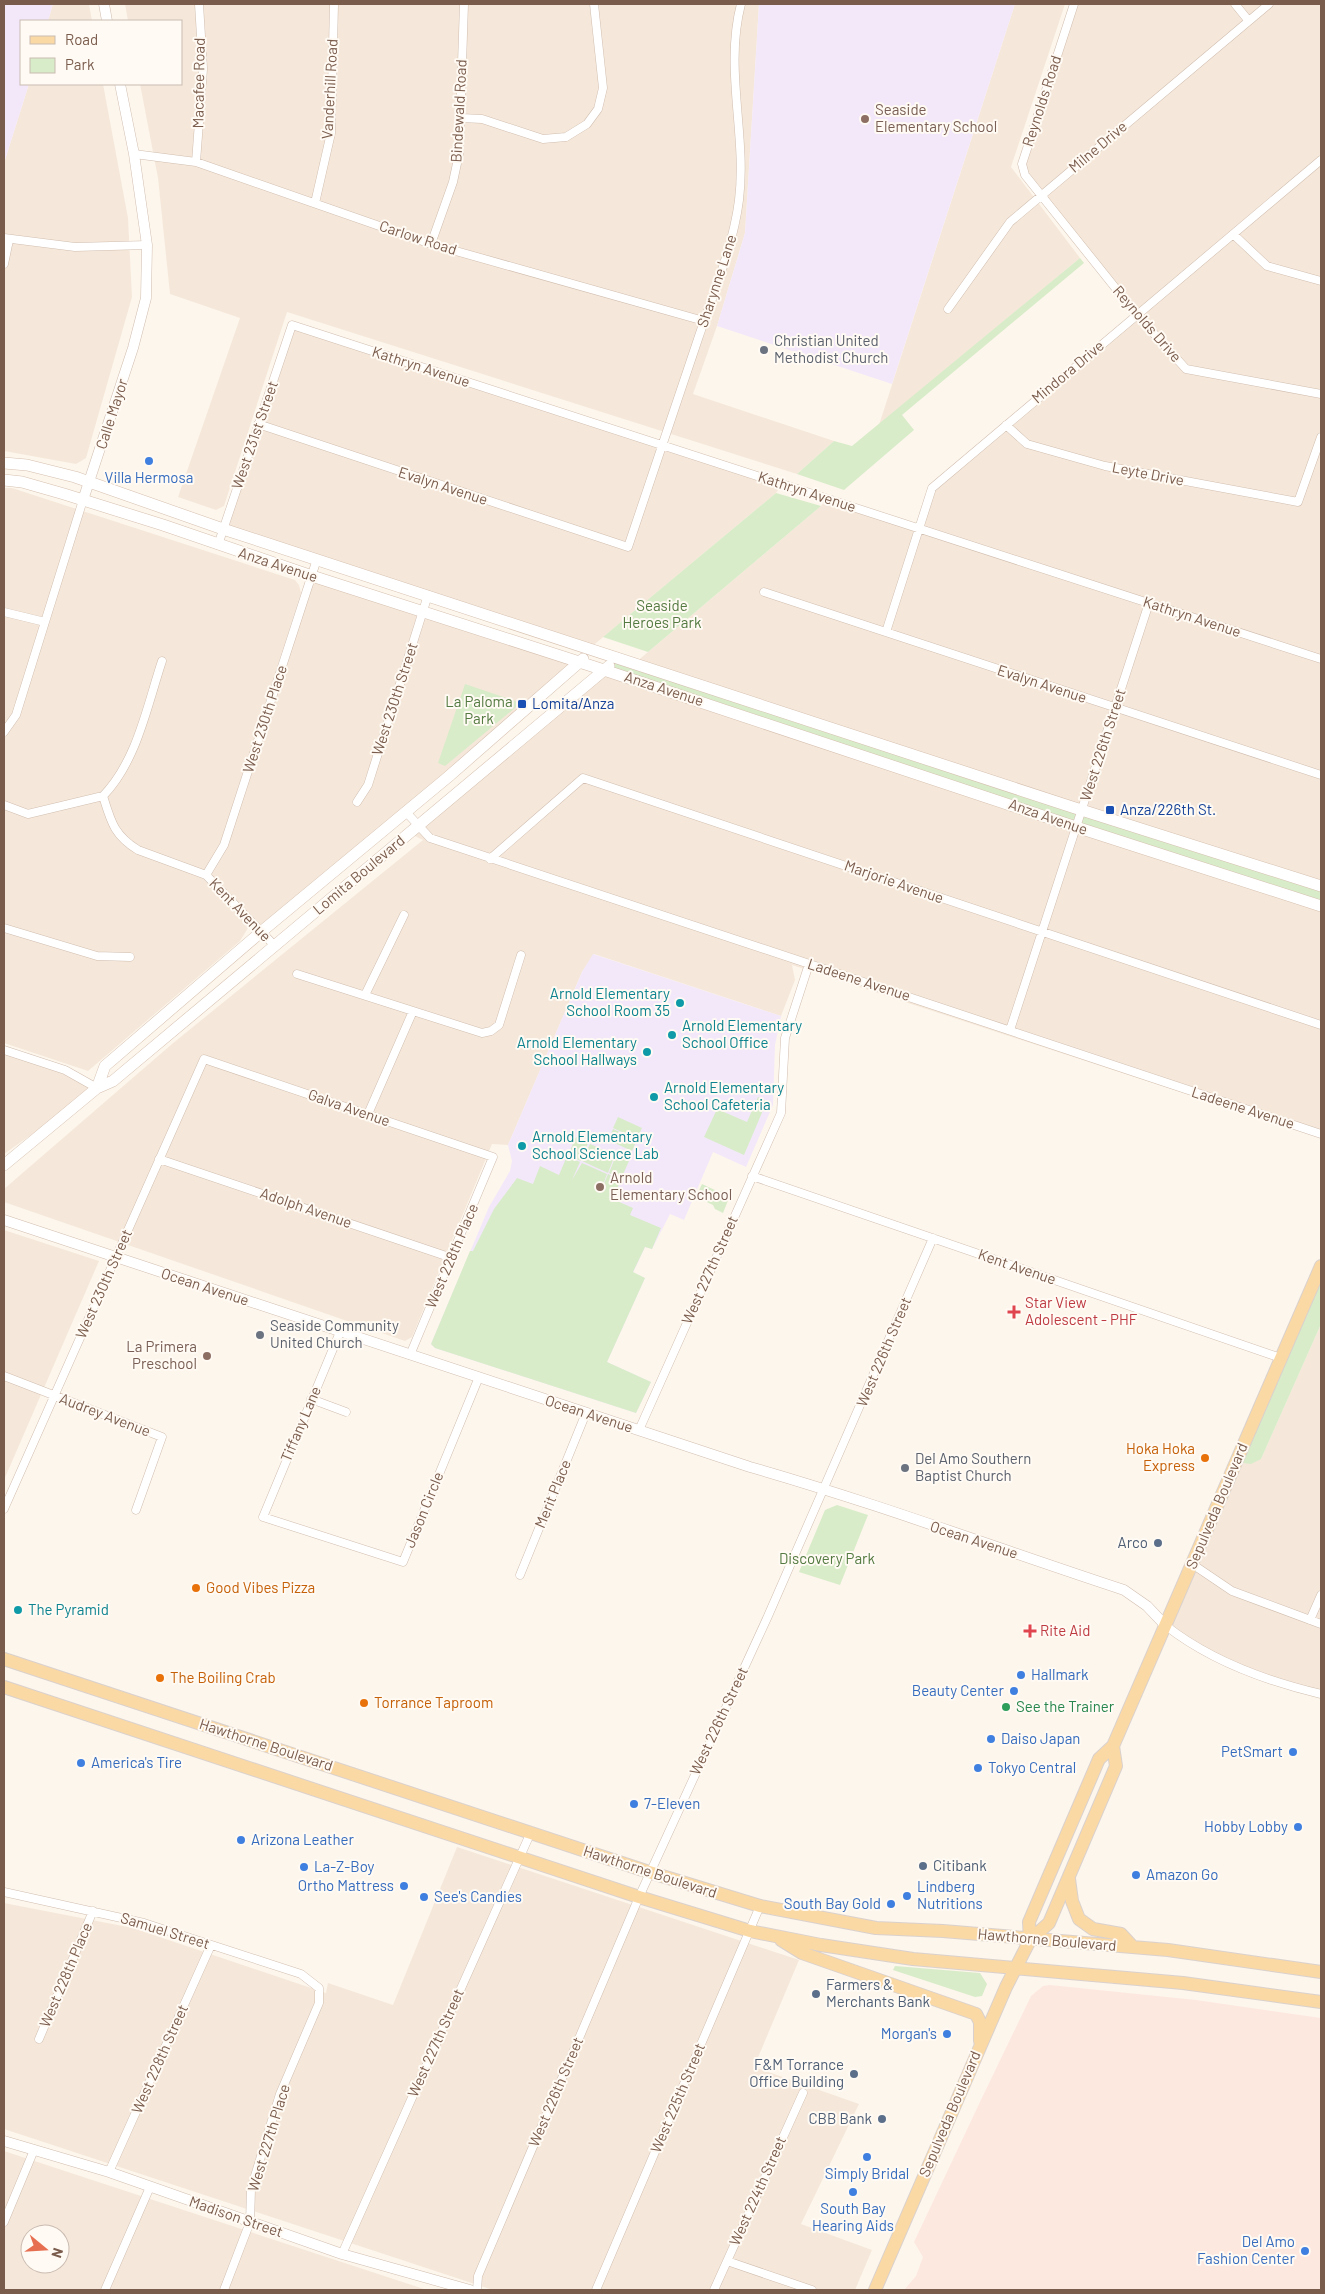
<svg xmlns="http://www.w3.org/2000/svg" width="1325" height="2294" font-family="Barlow,sans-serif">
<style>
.residential{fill:#f5e8da;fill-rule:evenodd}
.commercial{fill:#fde8e0}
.education{fill:#f3e8fa}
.green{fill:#d8ecc9}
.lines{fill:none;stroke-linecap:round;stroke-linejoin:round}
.minor-casing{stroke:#d1beb0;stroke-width:9}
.tertiary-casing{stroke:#d1beb0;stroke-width:11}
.secondary-casing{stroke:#d6c0b0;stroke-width:12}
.primary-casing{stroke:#dad1cd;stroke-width:14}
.minor{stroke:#fff;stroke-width:8}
.tertiary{stroke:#fff;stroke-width:10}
.secondary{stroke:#fff;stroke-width:11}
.primary{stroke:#fbd9a5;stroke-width:12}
.education-dot{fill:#8d6e63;stroke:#fffaf3;stroke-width:2}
.worship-dot{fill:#6b7280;stroke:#fffaf3;stroke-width:2}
.shop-dot{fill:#3f7fe0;stroke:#fffaf3;stroke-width:2}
.transit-dot{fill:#1a4fb4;stroke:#fffaf3;stroke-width:2}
.culture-dot{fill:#0f9aa8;stroke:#fffaf3;stroke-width:2}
.health-dot{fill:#e0444e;stroke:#fffaf3;stroke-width:2}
.food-dot{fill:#e8710a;stroke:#fffaf3;stroke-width:2}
.service-dot{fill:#5c6f8a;stroke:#fffaf3;stroke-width:2}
.leisure-dot{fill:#2e9e5b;stroke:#fffaf3;stroke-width:2}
.labels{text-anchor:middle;stroke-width:4;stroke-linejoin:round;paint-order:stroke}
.street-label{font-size:15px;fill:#7a5c4d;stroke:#fffaf3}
.education-label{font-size:15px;fill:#785e54;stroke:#fffaf3;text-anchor:start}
.worship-label{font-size:15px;fill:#5b616d;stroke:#fffaf3;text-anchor:start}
.shop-label{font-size:15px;fill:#366cbe;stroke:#fffaf3;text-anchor:start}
.park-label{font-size:15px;fill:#537a41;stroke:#fffaf3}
.transit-label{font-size:15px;fill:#164399;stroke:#fffaf3;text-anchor:start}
.culture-label{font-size:15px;fill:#0d838f;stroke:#fffaf3;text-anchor:start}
.health-label{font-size:15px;fill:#be3a42;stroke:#fffaf3;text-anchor:start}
.food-label{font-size:15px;fill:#c56008;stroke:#fffaf3;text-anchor:start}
.service-label{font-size:15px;fill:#4e5e75;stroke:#fffaf3;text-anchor:end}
.leisure-label{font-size:15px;fill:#27864d;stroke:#fffaf3;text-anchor:start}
</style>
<rect width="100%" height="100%" fill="#fdf6ec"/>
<path class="residential" d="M 53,4 L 89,4 L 92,21 L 48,21 Z
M 125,4 L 759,4 L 745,233 L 717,326 L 693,394 L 834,441 L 797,474 L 287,312 L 224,506 L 216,510 L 178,497 L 240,318 L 170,294 L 158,178 L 140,84 L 181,84 L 181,21 L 128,21 Z
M 1015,4 L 1065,4 L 1011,167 L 1080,258 L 879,425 Z
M 1074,4 L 1321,4 L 1321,886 L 635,663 L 821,506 L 827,499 L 920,528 L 932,488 L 1137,315 L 1025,175 L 1022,164 Z
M 29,84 L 103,84 L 128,218 L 132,297 L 86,458 L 76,464 L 4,451 L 4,163 Z
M 292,325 L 782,484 L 776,493 L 590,648 L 223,529 Z
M 4,488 L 12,488 L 295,580 L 299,585 L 301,593 L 219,847 L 201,877 L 245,919 L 248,928 L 240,941 L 88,1071 L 4,1043 Z
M 312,576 L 580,662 L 261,932 L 206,875 L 224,845 Z
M 604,670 L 1321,906 L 1321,1138 L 792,965 L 795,980 L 781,1016 L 594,954 L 582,972 L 508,1145 L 492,1144 L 412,1337 L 405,1341 L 4,1202 L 4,1189 L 172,1044 L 423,840 L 409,833 Z
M 4,1050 L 65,1070 L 97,1088 L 4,1154 Z
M 4,1230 L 99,1261 L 4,1480 Z
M 1321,1324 L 1321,1694 L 1206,1653 L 1165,1625 L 1236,1462 L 1261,1459 Z
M 457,1847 L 799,1960 L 754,2067 L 859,2104 L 801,2224 L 872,2250 L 855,2290 L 493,2290 L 4,2129 L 4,1903 L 133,1928 L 326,1993 L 328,1983 L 393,2005 Z
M 4,2151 L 427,2290 L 4,2290 ZM 30,2234 L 60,2234 L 60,2264 L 30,2264 Z"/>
<path class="commercial" d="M 1050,1985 L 1196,2000 L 1321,2018 L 1321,2290 L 904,2290 L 916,2276 L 923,2257 L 914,2242 L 979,2104 L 1031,1996 L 1043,1986 Z"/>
<path class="education" d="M 4,4 L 53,4 L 48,21 L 21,21 L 21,84 L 29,84 L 4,163 Z
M 759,4 L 1015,4 L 892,384 L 717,326 L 745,233 Z
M 593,954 L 781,1016 L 775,1045 L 773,1105 L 746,1167 L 713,1152 L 684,1220 L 670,1214 L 652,1249 L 645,1247 L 633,1273 L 645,1278 L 607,1362 L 651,1382 L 636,1413 L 435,1348 L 431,1344 L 489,1207 L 510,1171 L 512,1161 L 508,1145 L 582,972 Z"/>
<path class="green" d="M 1080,258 L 1084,263 L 902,415 L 914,430 L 844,490 L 797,474 L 834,441 L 852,446 Z
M 776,493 L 821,506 L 648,652 L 603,637 Z
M 619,658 L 1321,886 L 1321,906 L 604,670 Z
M 465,684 L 521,703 L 445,766 L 438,763 Z
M 758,1097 L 767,1101 L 744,1155 L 704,1137 L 717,1109 L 747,1122 Z
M 618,1117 L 642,1128 L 637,1139 L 613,1128 Z
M 613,1129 L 637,1140 L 632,1151 L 608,1140 Z
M 576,1137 L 588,1143 L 581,1161 L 568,1155 Z
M 590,1144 L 615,1155 L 608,1173 L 582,1161 Z
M 616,1155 L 629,1161 L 621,1179 L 609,1173 Z
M 567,1156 L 580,1162 L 572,1180 L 582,1163 L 607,1174 L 600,1193 L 608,1174 L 621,1180 L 613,1198 L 608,1197 L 633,1208 L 630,1215 L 661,1228 L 652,1249 L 645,1247 L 633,1272 L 645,1278 L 607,1362 L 651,1382 L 636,1413 L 435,1348 L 431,1344 L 470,1251 L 473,1251 L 494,1209 L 517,1178 L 533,1184 L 540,1166 L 559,1175 Z
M 702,1184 L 719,1192 L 724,1190 L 731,1193 L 723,1213 L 715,1209 L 713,1205 L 696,1197 Z
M 1321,1266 L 1321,1324 L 1261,1459 L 1251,1464 L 1236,1462 Z
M 837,1505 L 868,1515 L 840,1585 L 799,1572 L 825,1510 Z
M 895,1966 L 980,1973 L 987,1984 L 982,1996 L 975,1997 L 893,1970 Z"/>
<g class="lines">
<g class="minor-casing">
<path id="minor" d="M 1074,4 L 1022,164 L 1025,175 L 1137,315 L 1186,369 L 1321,394
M 1235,4 L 1248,20
M 461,118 L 482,119 L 543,139 L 566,137 L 587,124 L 598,109 L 603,88 L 594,4
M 134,154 L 196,162 L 431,244 L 704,321
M 196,162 L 203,69 L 199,4
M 315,203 L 331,133 L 334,4
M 1233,234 L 1267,266 L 1321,281
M 4,238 L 75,247 L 147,245
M 431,244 L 453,182 L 459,154 L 464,4
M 4,264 L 9,240
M 948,309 L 1010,222 L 1269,4
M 258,424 L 628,547 C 651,478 675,408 698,339 C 713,294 733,247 739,200 C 747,135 724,69 741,4
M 1006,425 L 1027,444 L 1105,466 L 1298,502 L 1321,437
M 218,545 L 292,325 L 1321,659
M 764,592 L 1321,775
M 4,612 L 45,622
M 886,632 L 932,488 L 1321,160
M 4,732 L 16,715 L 83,500
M 103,796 C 137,761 147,706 162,661
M 357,802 L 368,785 L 428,595
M 4,805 L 28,814 L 103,796 C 111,822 114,835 138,850 L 206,875 L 275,946
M 406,812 L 430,838 L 1321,1134
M 490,859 L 583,778 L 1321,1025
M 206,875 L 224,845 L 317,559
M 4,928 L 97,956 L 130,957
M 297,974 L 482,1033 L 491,1031 L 499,1025 L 521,955
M 365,995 L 404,915
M 1010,1030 L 1149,603
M 4,1050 L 65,1070 L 97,1088
M 368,1114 L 413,1011
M 159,1159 L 452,1258
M 752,1176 L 1281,1358
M 340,1332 L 263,1517 L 403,1562 L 479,1377
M 4,1376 L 162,1437 L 136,1510
M 311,1399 L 346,1412
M 639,1430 L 781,1113 L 785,1038 L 809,964
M 4,1509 L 204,1059 L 493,1157 L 410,1355
M 1192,1564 L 1232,1591 L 1321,1624
M 520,1575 L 586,1413
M 1310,1620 L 1321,1595
M 1165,1625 C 1209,1660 1266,1681 1321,1694
M 4,1892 L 144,1923 L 301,1974 L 319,1988 L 319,2003 L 280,2094 L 251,2189 L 250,2222 L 224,2290
M 39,2039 L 93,1911
M 109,2172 L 211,1945
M 4,2222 L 34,2150
M 342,2254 L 531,1832
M 727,2261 L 812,2290
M 105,2290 L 150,2187
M 477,2290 L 478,2276 L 639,1897 L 768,1616 L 933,1238
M 596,2290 L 760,1906
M 714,2290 L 803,2093"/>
</g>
<g class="tertiary-casing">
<path id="tertiary" d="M 104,4 L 107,21
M 83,500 L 133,348 L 146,298 L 147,245 L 134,154 L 120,84
M 4,1220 L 750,1467 C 876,1503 999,1549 1124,1590 L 1147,1606 L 1165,1625
M 4,2141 L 109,2172 L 342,2254 L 470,2290"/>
</g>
<g class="secondary-casing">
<path id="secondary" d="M 4,463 L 27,465 L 75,477 L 223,529 L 1072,807 L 1321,886
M 4,480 L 22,482 L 64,494 L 163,525 L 312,576 L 604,670 L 1076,827 L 1321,906
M 97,1088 L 105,1066 L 261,932 L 448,777 L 583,659
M 4,1165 L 97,1088 L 113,1081 L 609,666"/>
</g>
<g class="primary-casing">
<path id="primary" d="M 4,1659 L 649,1872 L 760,1906 L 876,1928 L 943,1931 L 1168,1950 L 1321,1972
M 4,1687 L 639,1897 L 750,1931 L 821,1945 L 913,1959 L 1183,1983 L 1321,2002
M 1069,1879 L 1072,1901 L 1079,1919 L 1093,1929 L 1121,1934 L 1133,1947
M 781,1940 L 802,1953 L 976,2014 L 980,2022 L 980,2041
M 1030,1940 L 1029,1922 L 1099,1759 L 1113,1746 L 1321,1266
M 875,2290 L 1006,1987 L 1030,1940 L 1049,1923 L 1116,1766 L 1113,1746"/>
</g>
<use href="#minor" class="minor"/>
<use href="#tertiary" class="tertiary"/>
<use href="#secondary" class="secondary"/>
<use href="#primary" class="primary"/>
</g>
<g class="education-dot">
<circle cx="865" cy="119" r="5"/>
<circle cx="600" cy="1187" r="5"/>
<circle cx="207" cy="1356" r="5"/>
</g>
<g class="worship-dot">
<circle cx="764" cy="350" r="5"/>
<circle cx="260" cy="1335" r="5"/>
<circle cx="905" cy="1468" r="5"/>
</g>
<g class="shop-dot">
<circle cx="149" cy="461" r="5"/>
<circle cx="1021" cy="1675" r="5"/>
<circle cx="1014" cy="1691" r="5"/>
<circle cx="991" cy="1739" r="5"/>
<circle cx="1293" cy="1752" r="5"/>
<circle cx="81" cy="1763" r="5"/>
<circle cx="978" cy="1768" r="5"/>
<circle cx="634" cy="1804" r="5"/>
<circle cx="1298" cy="1827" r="5"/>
<circle cx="241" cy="1840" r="5"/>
<circle cx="304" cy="1867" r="5"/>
<circle cx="1136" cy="1875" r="5"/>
<circle cx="404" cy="1886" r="5"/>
<circle cx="907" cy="1896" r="5"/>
<circle cx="424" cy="1897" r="5"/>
<circle cx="891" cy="1904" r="5"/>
<circle cx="947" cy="2034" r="5"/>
<circle cx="867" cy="2157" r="5"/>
<circle cx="853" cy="2192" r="5"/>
<circle cx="1305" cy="2251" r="5"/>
</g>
<g class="transit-dot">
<rect x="517" y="699" width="10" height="10" rx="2.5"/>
<rect x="1105" y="805" width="10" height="10" rx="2.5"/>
</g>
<g class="culture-dot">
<circle cx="680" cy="1003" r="5"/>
<circle cx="672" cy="1035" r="5"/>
<circle cx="647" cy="1052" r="5"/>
<circle cx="654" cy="1097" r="5"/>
<circle cx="522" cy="1146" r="5"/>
<circle cx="18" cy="1610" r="5"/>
</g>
<g class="health-dot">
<path d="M1011.5 1304.5h5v5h5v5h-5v5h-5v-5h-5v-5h5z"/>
<path d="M1027.5 1623.5h5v5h5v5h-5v5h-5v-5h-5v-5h5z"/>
</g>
<g class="food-dot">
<circle cx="1205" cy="1458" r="5"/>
<circle cx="196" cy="1588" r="5"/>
<circle cx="160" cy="1678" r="5"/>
<circle cx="364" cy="1703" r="5"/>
</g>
<g class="service-dot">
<circle cx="1158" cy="1543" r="5"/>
<circle cx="923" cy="1866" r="5"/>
<circle cx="816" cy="1994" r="5"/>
<circle cx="854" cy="2074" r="5"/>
<circle cx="882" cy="2119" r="5"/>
</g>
<circle class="leisure-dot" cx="1006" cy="1707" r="5"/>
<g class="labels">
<g class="street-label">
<text transform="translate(199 83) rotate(-89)" y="5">Macafee Road</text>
<text transform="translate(330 89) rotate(-87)" y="5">Vanderhill Road</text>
<text transform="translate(1042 101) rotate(-72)" y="5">Reynolds Road</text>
<text transform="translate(459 111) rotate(-87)" y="5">Bindewald Road</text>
<text transform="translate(1098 147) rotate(-40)" y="5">Milne Drive</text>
<text transform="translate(418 238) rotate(18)" y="5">Carlow Road</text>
<text transform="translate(717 281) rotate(-72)" y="5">Sharynne Lane</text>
<text transform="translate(1147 324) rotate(49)" y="5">Reynolds Drive</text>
<text transform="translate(421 367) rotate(18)" y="5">Kathryn Avenue</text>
<text transform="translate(1068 372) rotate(-40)" y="5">Mindora Drive</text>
<text transform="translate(112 414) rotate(-72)" y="5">Calle Mayor</text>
<text transform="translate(255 435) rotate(-71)" y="5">West 231st Street</text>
<text transform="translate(1148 474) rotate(11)" y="5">Leyte Drive</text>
<text transform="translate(443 486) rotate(18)" y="5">Evalyn Avenue</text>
<text transform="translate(807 492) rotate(18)" y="5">Kathryn Avenue</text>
<text transform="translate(278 565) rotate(18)" y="5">Anza Avenue</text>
<text transform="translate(1192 617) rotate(18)" y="5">Kathryn Avenue</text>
<text transform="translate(1042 684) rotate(18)" y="5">Evalyn Avenue</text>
<text transform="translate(664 689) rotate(18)" y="5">Anza Avenue</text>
<text transform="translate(395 699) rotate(-72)" y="5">West 230th Street</text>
<text transform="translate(265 719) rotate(-72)" y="5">West 230th Place</text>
<text transform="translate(1103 745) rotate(-72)" y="5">West 226th Street</text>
<text transform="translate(1048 817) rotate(19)" y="5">Anza Avenue</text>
<text transform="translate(359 875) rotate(-40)" y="5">Lomita Boulevard</text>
<text transform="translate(894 882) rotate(19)" y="5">Marjorie Avenue</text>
<text transform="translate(240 910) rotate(46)" y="5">Kent Avenue</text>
<text transform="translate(859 980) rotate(18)" y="5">Ladeene Avenue</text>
<text transform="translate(349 1108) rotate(19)" y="5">Galva Avenue</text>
<text transform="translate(1243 1108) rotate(18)" y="5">Ladeene Avenue</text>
<text transform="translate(306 1208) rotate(19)" y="5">Adolph Avenue</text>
<text transform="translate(452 1256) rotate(-67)" y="5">West 228th Place</text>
<text transform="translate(1017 1267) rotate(19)" y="5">Kent Avenue</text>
<text transform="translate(710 1270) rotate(-66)" y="5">West 227th Street</text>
<text transform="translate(104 1284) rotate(-66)" y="5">West 230th Street</text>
<text transform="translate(205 1287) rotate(18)" y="5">Ocean Avenue</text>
<text transform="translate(884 1352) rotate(-67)" y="5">West 226th Street</text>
<text transform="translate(589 1414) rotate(18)" y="5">Ocean Avenue</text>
<text transform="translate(105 1415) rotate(21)" y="5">Audrey Avenue</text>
<text transform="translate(301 1424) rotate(-67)" y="5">Tiffany Lane</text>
<text transform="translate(553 1494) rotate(-68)" y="5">Merit Place</text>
<text transform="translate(1217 1506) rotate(-67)" y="5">Sepulveda Boulevard</text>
<text transform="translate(424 1510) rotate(-68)" y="5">Jason Circle</text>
<text transform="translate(974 1540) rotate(18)" y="5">Ocean Avenue</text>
<text transform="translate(719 1721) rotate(-65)" y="5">West 226th Street</text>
<text transform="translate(266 1745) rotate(18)" y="5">Hawthorne Boulevard</text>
<text transform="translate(650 1872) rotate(18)" y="5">Hawthorne Boulevard</text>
<text transform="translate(165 1931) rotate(17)" y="5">Samuel Street</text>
<text transform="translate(1047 1940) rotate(5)" y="5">Hawthorne Boulevard</text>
<text transform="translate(66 1975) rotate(-67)" y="5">West 228th Place</text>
<text transform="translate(436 2043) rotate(-66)" y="5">West 227th Street</text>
<text transform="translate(160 2059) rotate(-66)" y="5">West 228th Street</text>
<text transform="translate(556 2092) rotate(-67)" y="5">West 226th Street</text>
<text transform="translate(678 2098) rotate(-67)" y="5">West 225th Street</text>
<text transform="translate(950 2114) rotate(-67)" y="5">Sepulveda Boulevard</text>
<text transform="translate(269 2138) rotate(-73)" y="5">West 227th Place</text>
<text transform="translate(758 2191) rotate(-66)" y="5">West 224th Street</text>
<text transform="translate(236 2217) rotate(19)" y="5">Madison Street</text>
</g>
<g class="education-label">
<text x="875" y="115">Seaside<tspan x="875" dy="17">Elementary School</tspan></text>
<text x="610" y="1183">Arnold<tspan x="610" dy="17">Elementary School</tspan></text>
<text x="197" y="1352" text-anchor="end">La Primera<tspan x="197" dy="17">Preschool</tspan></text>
</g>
<g class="worship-label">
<text x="774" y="346">Christian United<tspan x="774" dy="17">Methodist Church</tspan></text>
<text x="270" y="1331">Seaside Community<tspan x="270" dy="17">United Church</tspan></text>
<text x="915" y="1464">Del Amo Southern<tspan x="915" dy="17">Baptist Church</tspan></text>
</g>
<g class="shop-label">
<text x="149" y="483" text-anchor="middle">Villa Hermosa</text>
<text x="1031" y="1680">Hallmark</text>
<text x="1004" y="1696" text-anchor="end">Beauty Center</text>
<text x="1001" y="1744">Daiso Japan</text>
<text x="1283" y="1757" text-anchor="end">PetSmart</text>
<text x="91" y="1768">America's Tire</text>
<text x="988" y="1773">Tokyo Central</text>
<text x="644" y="1809">7-Eleven</text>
<text x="1288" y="1832" text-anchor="end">Hobby Lobby</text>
<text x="251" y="1845">Arizona Leather</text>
<text x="314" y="1872">La-Z-Boy</text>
<text x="1146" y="1880">Amazon Go</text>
<text x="394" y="1891" text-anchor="end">Ortho Mattress</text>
<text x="917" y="1892">Lindberg<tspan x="917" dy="17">Nutritions</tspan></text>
<text x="434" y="1902">See's Candies</text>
<text x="881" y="1909" text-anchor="end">South Bay Gold</text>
<text x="937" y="2039" text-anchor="end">Morgan's</text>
<text x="867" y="2179" text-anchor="middle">Simply Bridal</text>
<text x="853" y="2214" text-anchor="middle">South Bay<tspan x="853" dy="17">Hearing Aids</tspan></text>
<text x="1295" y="2247" text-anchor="end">Del Amo<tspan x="1295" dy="17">Fashion Center</tspan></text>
</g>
<g class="park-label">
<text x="662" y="611">Seaside<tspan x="662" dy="17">Heroes Park</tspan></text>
<text x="479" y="707">La Paloma<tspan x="479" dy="17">Park</tspan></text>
<text x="827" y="1564">Discovery Park</text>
</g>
<g class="transit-label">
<text x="532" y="709">Lomita/Anza</text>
<text x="1120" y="815">Anza/226th St.</text>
</g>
<g class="culture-label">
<text x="670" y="999" text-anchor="end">Arnold Elementary<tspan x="670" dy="17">School Room 35</tspan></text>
<text x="682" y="1031">Arnold Elementary<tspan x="682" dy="17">School Office</tspan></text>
<text x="637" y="1048" text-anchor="end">Arnold Elementary<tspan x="637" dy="17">School Hallways</tspan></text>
<text x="664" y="1093">Arnold Elementary<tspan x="664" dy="17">School Cafeteria</tspan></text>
<text x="532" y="1142">Arnold Elementary<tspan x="532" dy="17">School Science Lab</tspan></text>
<text x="28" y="1615">The Pyramid</text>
</g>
<g class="health-label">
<text x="1025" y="1308">Star View<tspan x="1025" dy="17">Adolescent - PHF</tspan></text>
<text x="1040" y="1636">Rite Aid</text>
</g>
<g class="food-label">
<text x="1195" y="1454" text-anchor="end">Hoka Hoka<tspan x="1195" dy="17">Express</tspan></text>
<text x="206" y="1593">Good Vibes Pizza</text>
<text x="170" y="1683">The Boiling Crab</text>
<text x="374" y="1708">Torrance Taproom</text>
</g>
<g class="service-label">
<text x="1148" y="1548">Arco</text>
<text x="933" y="1871" text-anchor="start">Citibank</text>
<text x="826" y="1990" text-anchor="start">Farmers &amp;<tspan x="826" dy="17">Merchants Bank</tspan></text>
<text x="844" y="2070">F&amp;M Torrance<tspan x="844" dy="17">Office Building</tspan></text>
<text x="872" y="2124">CBB Bank</text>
</g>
<g class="leisure-label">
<text x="1016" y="1712">See the Trainer</text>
</g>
</g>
<rect width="1325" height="2294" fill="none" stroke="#7a5c4d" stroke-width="10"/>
<rect x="20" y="20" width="162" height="65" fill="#fffaf3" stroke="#cabbb1"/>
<rect x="30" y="36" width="25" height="8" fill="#fbd9a5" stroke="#cabbb1"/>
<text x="65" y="45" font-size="15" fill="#7a5c4d">Road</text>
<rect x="30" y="58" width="25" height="15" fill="#d8ecc9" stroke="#cabbb1"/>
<text x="65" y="70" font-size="15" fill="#7a5c4d">Park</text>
<g transform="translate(45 2249) rotate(108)"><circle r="24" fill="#fffaf3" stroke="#cabbb1"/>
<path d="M0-4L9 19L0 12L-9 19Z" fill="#e76f51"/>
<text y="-8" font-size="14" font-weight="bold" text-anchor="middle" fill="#7a5c4d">N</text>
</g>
</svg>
